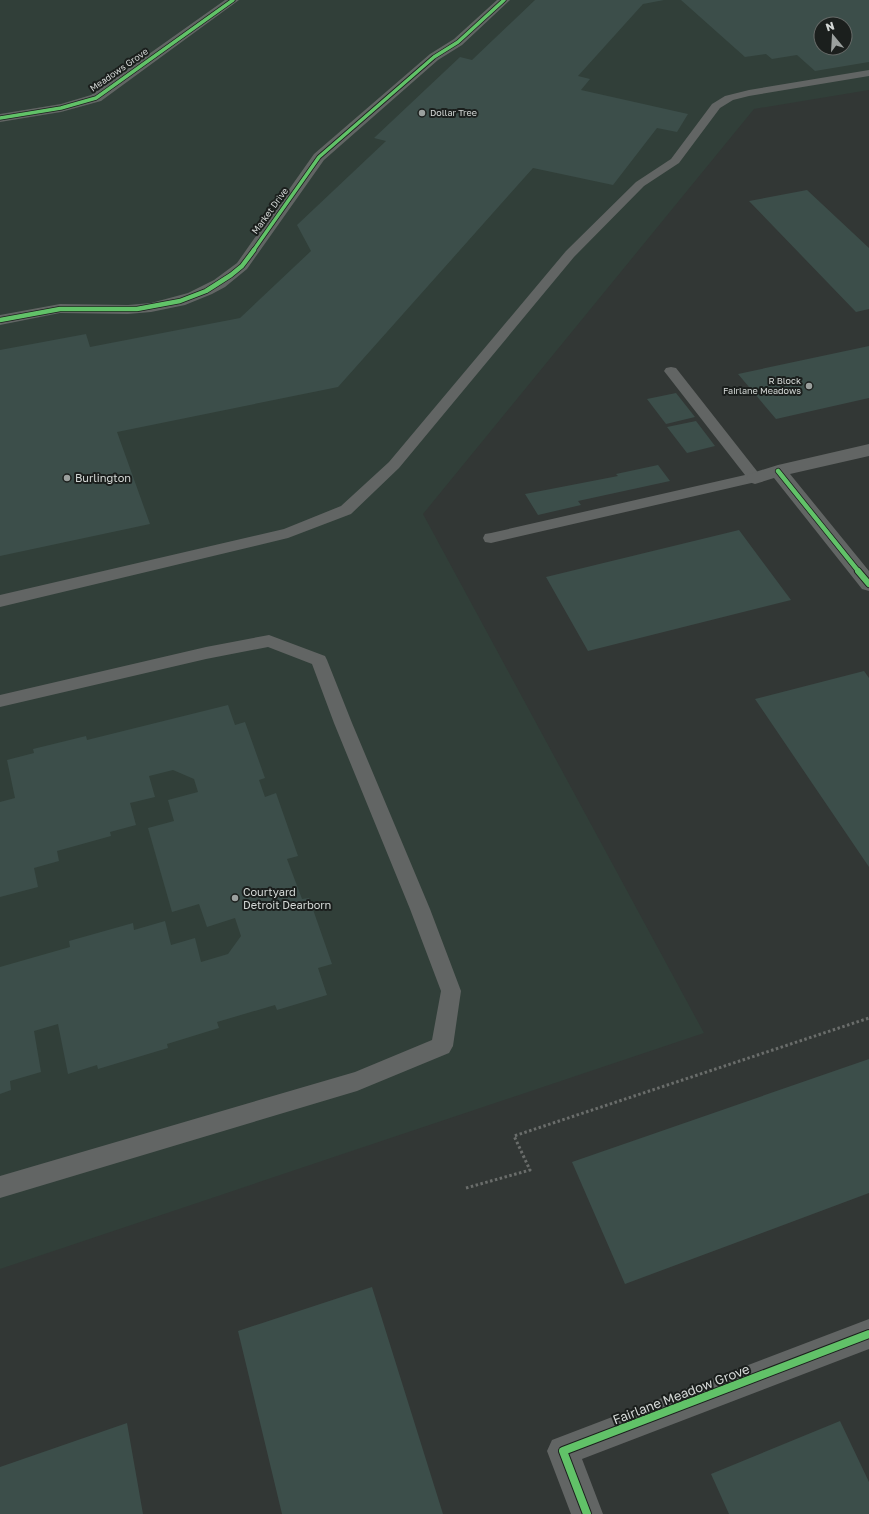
<svg xmlns="http://www.w3.org/2000/svg" width="869" height="1514" font-family="'Golos Text',sans-serif">
<style>
.built{fill:#313f39;fill-rule:evenodd}
.building{fill:#3c4e4a;fill-rule:evenodd}
.lines{fill:none;stroke-linecap:round;stroke-linejoin:round}
.path{stroke:#6a6d6b;stroke-width:3;stroke-dasharray:2.5 2.5;stroke-linecap:butt}
.service{fill:#626564;fill-rule:evenodd}
.minor{fill:#626564;fill-rule:evenodd}
.cycleway-far3-casing{stroke:#1b1f1d;stroke-width:5}
.cycleway-far2-casing{stroke:#1b1f1d;stroke-width:6}
.cycleway-far1-casing{stroke:#1b1f1d;stroke-width:8}
.cycleway-casing{stroke:#1b1f1d;stroke-width:10}
.cycleway-far3{stroke:#61c268;stroke-width:3.5}
.cycleway-far2{stroke:#61c268;stroke-width:4.5}
.cycleway-far1{stroke:#61c268;stroke-width:6}
.cycleway{stroke:#61c268;stroke-width:8}
.poi-dot{fill:#9ba09e;stroke:#1b1f1d;stroke-width:1.5}
.labels{text-anchor:middle;stroke-width:4;stroke-linejoin:round;paint-order:stroke}
.far-street-label{font-size:9px;fill:#d4d8d6;stroke:#1b1f1d}
.far-poi-label{font-size:9px;fill:#d4d8d6;stroke:#1b1f1d;text-anchor:start}
.poi-label{font-size:11px;fill:#d4d8d6;stroke:#1b1f1d;text-anchor:start}
.near-street-label{font-size:13px;fill:#d4d8d6;stroke:#1b1f1d}
</style>
<rect width="100%" height="100%" fill="#323735"/>
<path class="built" d="M 0,0 L 869,0 L 869,90 L 754,109 L 423,514 L 704,1033 L 0,1269 ZM 821,24 L 845,24 L 845,48 L 821,48 Z"/>
<path class="building" d="M 535,0 L 664,0 L 643,4 L 578,76 L 590,79 L 581,90 L 688,114 L 677,132 L 657,128 L 613,185 L 533,168 L 338,387 L 117,432 L 150,524 L 0,556 L 0,350 L 86,334 L 90,347 L 240,318 L 311,251 L 297,225 L 386,141 L 374,138 L 460,57 L 472,60 Z
M 681,0 L 869,0 L 869,62 L 815,71 L 797,55 L 772,59 L 766,54 L 745,57 ZM 821,24 L 845,24 L 845,48 L 821,48 Z
M 807,190 L 869,248 L 869,309 L 856,312 L 749,201 Z
M 869,346 L 869,398 L 776,419 L 738,374 Z
M 676,393 L 695,417 L 666,424 L 647,399 Z
M 696,421 L 715,446 L 687,453 L 667,427 Z
M 658,465 L 670,481 L 578,501 L 581,505 L 538,515 L 525,494 L 618,476 L 616,474 Z
M 739,530 L 791,600 L 588,651 L 546,577 Z
M 864,671 L 869,678 L 869,867 L 755,699 Z
M 228,705 L 235,725 L 245,722 L 265,778 L 259,780 L 265,797 L 276,793 L 298,856 L 287,859 L 302,899 L 309,898 L 332,964 L 318,968 L 327,995 L 277,1010 L 275,1005 L 217,1022 L 219,1028 L 167,1044 L 168,1048 L 98,1069 L 97,1065 L 68,1074 L 58,1024 L 34,1031 L 41,1072 L 10,1081 L 11,1090 L 0,1094 L 0,967 L 70,947 L 69,941 L 133,923 L 134,930 L 165,921 L 171,945 L 195,938 L 201,962 L 228,954 L 241,936 L 235,918 L 207,927 L 199,904 L 172,912 L 148,828 L 174,821 L 168,800 L 198,792 L 194,779 L 173,770 L 149,776 L 155,797 L 130,803 L 136,825 L 110,832 L 111,836 L 57,851 L 59,861 L 34,868 L 38,887 L 0,897 L 0,802 L 15,798 L 7,760 L 34,753 L 33,749 L 86,736 L 87,740 Z
M 869,1059 L 869,1193 L 625,1284 L 572,1162 Z
M 372,1287 L 443,1514 L 282,1514 L 238,1331 Z
M 840,1421 L 869,1482 L 869,1514 L 729,1514 L 711,1474 Z
M 127,1423 L 143,1514 L 0,1514 L 0,1467 Z"/>
<g class="lines">
<path class="path" d="M 466,1188 L 530,1170 L 514,1136 L 869,1018"/>
<path class="service" d="M 869,70 L 869,76 L 749,96 L 733,100 L 720,108 L 679,163 L 644,186 L 574,257 L 399,468 L 351,514 L 288,538 L 0,607 L 0,595 L 284,529 L 341,506 L 389,462 L 566,251 L 636,182 L 671,159 L 712,104 L 725,96 L 749,90 Z
M 671,367 L 676,368 L 760,475 L 762,478 L 760,481 L 491,543 L 485,542 L 483,538 L 485,534 L 491,533 L 745,475 L 664,371 L 666,368 Z
M 269,635 L 325,656 L 327,660 L 352,723 L 430,909 L 461,991 L 453,1046 L 449,1053 L 357,1091 L 0,1198 L 0,1176 L 355,1072 L 432,1040 L 441,991 L 410,909 L 334,723 L 312,664 L 268,647 L 206,659 L 0,707 L 0,695 L 206,647 Z"/>
<path class="minor" d="M 225,0 L 239,0 L 101,101 L 61,112 L 0,122 L 0,114 L 61,104 L 91,95 Z
M 497,0 L 510,0 L 462,45 L 438,60 L 324,160 L 247,269 L 225,287 L 212,294 L 185,305 L 151,312 L 128,314 L 60,313 L 0,325 L 0,315 L 60,304 L 128,305 L 151,303 L 188,293 L 214,280 L 237,263 L 314,154 L 430,54 L 454,39 Z
M 869,444 L 869,456 L 790,474 L 869,571 L 869,591 L 862,589 L 774,478 L 755,484 L 749,482 L 746,478 L 749,474 L 778,465 Z
M 869,1319 L 869,1349 L 582,1459 L 603,1514 L 571,1514 L 547,1451 L 552,1440 Z"/>
<g class="cycleway-far3-casing">
<path id="cycleway-far3" d="M 0,118 L 61,108 L 96,98 L 233,0
M 253,251 L 319,157 L 434,57 L 458,42 L 504,0"/>
</g>
<g class="cycleway-far2-casing">
<path id="cycleway-far2" d="M 0,320 L 60,309 L 137,309 L 180,301 L 206,291 L 231,275 L 242,266 L 254,250
M 778,471 L 859,572"/>
</g>
<g class="cycleway-far1-casing">
<path id="cycleway-far1" d="M 858,571 L 869,584"/>
</g>
<g class="cycleway-casing">
<path id="cycleway" d="M 587,1514 L 563,1451 L 869,1334"/>
</g>
<use href="#cycleway-far3" class="cycleway-far3"/>
<use href="#cycleway-far2" class="cycleway-far2"/>
<use href="#cycleway-far1" class="cycleway-far1"/>
<use href="#cycleway" class="cycleway"/>
</g>
<g class="poi-dot">
<circle cx="422" cy="113" r="4"/>
<circle cx="809" cy="386" r="4"/>
<circle cx="67" cy="478" r="4"/>
<circle cx="235" cy="898" r="4"/>
</g>
<g class="labels">
<g class="far-street-label">
<text transform="translate(119 70) rotate(-35)" y="3">Meadows Grove</text>
<text transform="translate(270 211) rotate(-54)" y="3">Market Drive</text>
</g>
<g class="far-poi-label">
<text x="430" y="116">Dollar Tree</text>
<text x="801" y="384" text-anchor="end">R Block<tspan x="801" dy="10">Fairlane Meadows</tspan></text>
</g>
<g class="poi-label">
<text x="75" y="482">Burlington</text>
<text x="243" y="896">Courtyard<tspan x="243" dy="13">Detroit Dearborn</tspan></text>
</g>
<g class="near-street-label">
<text transform="translate(681 1394) rotate(-21)" y="5">Fairlane Meadow Grove</text>
</g>
</g>
<g transform="translate(833 36) rotate(342)"><circle r="19" fill="#1b1f1d" stroke="#656967"/>
<path d="M0-3L7 15L0 10L-7 15Z" fill="#9ba09e"/>
<text y="-6" font-size="11" font-weight="bold" text-anchor="middle" fill="#d4d8d6">N</text>
</g>
</svg>
